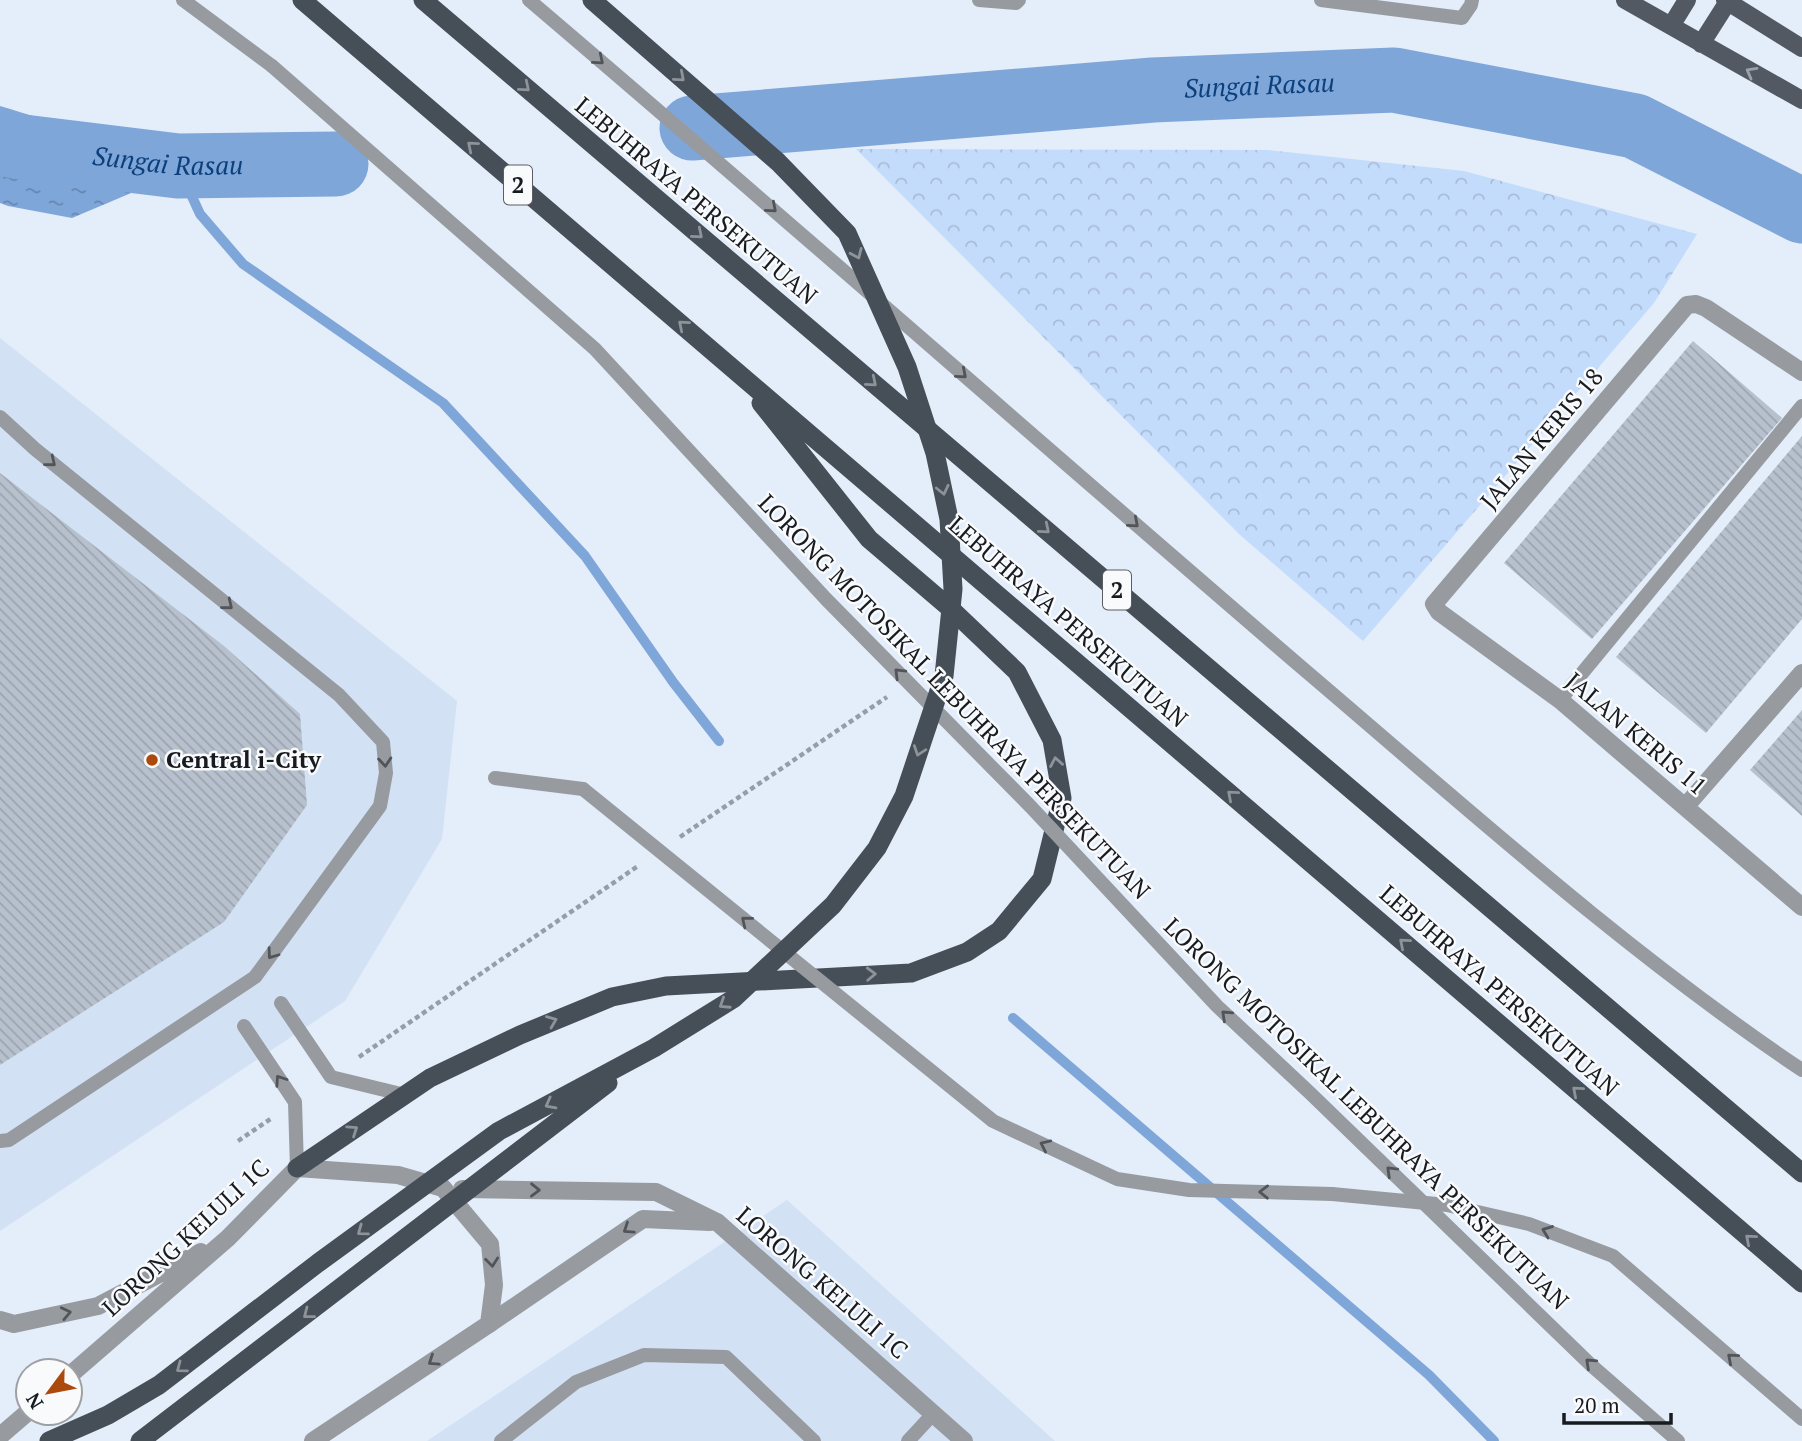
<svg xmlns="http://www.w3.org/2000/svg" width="1802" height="1441" font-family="'PT Serif',serif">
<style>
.built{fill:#d3e1f4}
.park{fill:url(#park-crowns)}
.water{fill:url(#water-ripples)}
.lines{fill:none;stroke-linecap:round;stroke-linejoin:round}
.stream{stroke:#7fa6d9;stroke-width:10}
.river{stroke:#7fa6d9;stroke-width:65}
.building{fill:url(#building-back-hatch)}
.path{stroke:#969da7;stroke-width:4.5;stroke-dasharray:5 3.5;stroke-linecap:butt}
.service{stroke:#979ba0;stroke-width:14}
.minor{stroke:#979ba0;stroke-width:18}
.tertiary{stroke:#979ba0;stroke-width:18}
.primary{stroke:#525962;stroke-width:18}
.trunk{stroke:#464e57;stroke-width:19}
.service-bridge{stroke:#979ba0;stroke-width:14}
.trunk-bridge{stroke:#464e57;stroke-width:19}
.oneway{stroke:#515459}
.oneway2{stroke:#9da1a7}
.oneway3{stroke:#8d9399}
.poi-dot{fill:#ac4a0d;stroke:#f8fafc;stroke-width:2.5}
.labels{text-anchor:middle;stroke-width:5;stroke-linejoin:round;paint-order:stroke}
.shield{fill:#f8fafc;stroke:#5a5d61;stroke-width:2}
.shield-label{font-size:23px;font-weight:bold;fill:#171a1f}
.street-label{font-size:24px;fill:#171a1f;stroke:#f8fafc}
.poi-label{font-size:24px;font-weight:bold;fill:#171a1f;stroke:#f8fafc;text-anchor:start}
.water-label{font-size:26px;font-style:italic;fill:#0c407d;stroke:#f8fafc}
</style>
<defs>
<pattern id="park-crowns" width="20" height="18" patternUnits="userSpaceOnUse" patternTransform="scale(1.75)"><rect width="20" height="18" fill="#c4dcfc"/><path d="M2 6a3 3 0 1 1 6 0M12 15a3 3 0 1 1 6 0" fill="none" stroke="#a8bcd8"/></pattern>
<pattern id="water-ripples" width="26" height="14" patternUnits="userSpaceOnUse" patternTransform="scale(1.75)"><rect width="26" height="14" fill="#7fa6d9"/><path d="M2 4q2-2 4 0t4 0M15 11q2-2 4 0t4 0" fill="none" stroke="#6786af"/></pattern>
<pattern id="building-back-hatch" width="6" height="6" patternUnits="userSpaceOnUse" patternTransform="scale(1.75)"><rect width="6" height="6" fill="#b7c0cd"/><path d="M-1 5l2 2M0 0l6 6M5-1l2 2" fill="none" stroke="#9da4b0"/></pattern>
</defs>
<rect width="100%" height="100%" fill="#e4edfa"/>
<path class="built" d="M 0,338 L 457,701 L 442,839 L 345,1001 L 0,1231 Z
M 787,1200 L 1055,1441 L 427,1441 Z"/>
<path class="park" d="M 856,149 L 1268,150 L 1464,171 L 1697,234 L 1654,303 L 1363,641 L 1240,535 Z"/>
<path class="water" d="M 0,106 L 121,143 L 143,188 L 72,218 L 8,206 L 0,203 Z"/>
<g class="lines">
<path class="stream" d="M 178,166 L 200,214 L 243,264 L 443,403 L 585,556 L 673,682 L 719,741
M 1013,1018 L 1429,1375 L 1494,1441"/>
<g class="river">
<path id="s1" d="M 692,128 L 1153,90 L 1394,80 L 1635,126 L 1802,211"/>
<path id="s2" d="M 0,140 L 15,146 L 178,166 L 336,164"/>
</g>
</g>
<path class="building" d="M 1693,341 L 1782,418 L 1592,639 L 1504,563 Z
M 1802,436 L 1802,619 L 1706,733 L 1616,657 Z
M 0,473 L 224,646 L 300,714 L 307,805 L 224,922 L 0,1065 Z
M 1802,710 L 1802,816 L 1750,770 Z"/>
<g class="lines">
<path class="path" d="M 680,837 L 887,697
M 359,1057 L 638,866
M 238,1141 L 272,1118"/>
<path class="service" d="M 183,0 L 272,66
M 529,0 C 790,222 1047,449 1307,672 C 1468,809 1626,952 1802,1070
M 979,0 L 1016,3 L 1019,0
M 1321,0 L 1462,18 L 1471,5 L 1472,0
M 0,417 L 35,449 L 339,695 L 383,742 L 386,773 L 380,806 L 255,977 L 9,1140 L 0,1141
M 1560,700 L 1802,406
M 495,778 L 583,789
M 281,1003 L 331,1077 L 405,1095
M 244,1026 L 295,1102 L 297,1168
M 1332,1194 L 1447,1205 L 1529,1224 L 1613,1256 L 1802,1419
M 501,1441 L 576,1382 L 644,1355 L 726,1357 L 814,1441
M 908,1441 L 933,1414"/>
<path class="minor" d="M 1802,372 L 1706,308 L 1696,304 L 1687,305 L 1434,604 L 1439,612 L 1560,700 L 1802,907
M 1685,807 L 1802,673
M 462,1189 L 656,1192 L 717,1222 L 964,1441
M 489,1324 L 643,1219 L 710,1222"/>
<path class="tertiary" d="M 0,1320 L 14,1324 L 98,1306 L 201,1252
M 70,1375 L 228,1238 L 297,1168 L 398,1175 L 443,1188 L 490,1244 L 494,1285 L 489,1324 L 313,1441
M 0,1436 L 28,1412"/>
<path class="primary" d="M 1625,0 L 1802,100
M 1725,0 L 1802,48
M 1671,26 L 1687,0
M 1701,44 L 1729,0"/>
<path class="trunk" d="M 302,0 L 1802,1283
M 423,0 L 1802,1173
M 297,1168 L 430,1078 L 520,1035 L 612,997 L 666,986 L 911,973 L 967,952 L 999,931 L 1042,879 L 1062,798 L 1052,740 L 1017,672 L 951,609 L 869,539 L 761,403"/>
<path class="service-bridge" d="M 272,66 L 595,349 L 826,599 L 1031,807 L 1217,1006 L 1310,1093 L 1591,1365 L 1678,1441
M 583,789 L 993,1121 L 1117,1179 L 1189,1190 L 1332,1194"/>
<path class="trunk-bridge" d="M 49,1441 L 108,1415 L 159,1385 L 318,1263 L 499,1131 L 654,1048 L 733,999 L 833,905 L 877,848 L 904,796 L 944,676 L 953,589 L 949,519 L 935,453 L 907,367 L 847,233 L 778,162 L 592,0
M 140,1441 L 608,1083"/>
</g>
<defs><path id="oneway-chevron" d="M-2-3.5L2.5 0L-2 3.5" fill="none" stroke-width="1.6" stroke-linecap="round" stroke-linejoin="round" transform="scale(1.75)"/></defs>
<g class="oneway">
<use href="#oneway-chevron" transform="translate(599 60) rotate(40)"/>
<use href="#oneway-chevron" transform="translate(772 208) rotate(41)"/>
<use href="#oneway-chevron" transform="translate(962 374) rotate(41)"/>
<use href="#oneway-chevron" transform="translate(51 462) rotate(39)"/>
<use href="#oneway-chevron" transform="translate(1134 523) rotate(41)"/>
<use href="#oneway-chevron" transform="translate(228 605) rotate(39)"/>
<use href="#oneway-chevron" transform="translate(899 673) rotate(-135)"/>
<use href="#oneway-chevron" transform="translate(385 762) rotate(85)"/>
<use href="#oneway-chevron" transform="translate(746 921) rotate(-141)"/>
<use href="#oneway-chevron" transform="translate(272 954) rotate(126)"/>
<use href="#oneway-chevron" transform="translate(1226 1015) rotate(-137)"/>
<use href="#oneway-chevron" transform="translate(280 1080) rotate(-124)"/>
<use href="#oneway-chevron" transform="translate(1045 1145) rotate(-155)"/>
<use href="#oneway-chevron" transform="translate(1391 1171) rotate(-136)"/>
<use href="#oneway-chevron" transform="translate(535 1190) rotate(1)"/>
<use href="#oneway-chevron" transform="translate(1264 1192) rotate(-179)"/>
<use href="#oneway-chevron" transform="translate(628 1229) rotate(146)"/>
<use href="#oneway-chevron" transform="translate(1547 1231) rotate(-159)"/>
<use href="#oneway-chevron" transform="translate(492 1262) rotate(84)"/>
<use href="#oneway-chevron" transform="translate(66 1313) rotate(-12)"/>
<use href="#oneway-chevron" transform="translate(1732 1358) rotate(-139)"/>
<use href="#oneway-chevron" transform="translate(433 1361) rotate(146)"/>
<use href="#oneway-chevron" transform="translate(1590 1363) rotate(-137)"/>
</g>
<use class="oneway2" href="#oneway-chevron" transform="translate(1751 72) rotate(-151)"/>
<g class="oneway3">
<use href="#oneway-chevron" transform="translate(680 77) rotate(41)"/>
<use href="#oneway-chevron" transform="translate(525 87) rotate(40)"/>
<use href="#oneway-chevron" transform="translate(472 146) rotate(-140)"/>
<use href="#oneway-chevron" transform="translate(698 234) rotate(40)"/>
<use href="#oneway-chevron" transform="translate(857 254) rotate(66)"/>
<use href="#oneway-chevron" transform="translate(683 325) rotate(-140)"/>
<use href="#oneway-chevron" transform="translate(872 382) rotate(40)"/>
<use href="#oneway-chevron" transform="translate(943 490) rotate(77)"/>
<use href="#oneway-chevron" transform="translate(1045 529) rotate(40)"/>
<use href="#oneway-chevron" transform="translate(919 751) rotate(109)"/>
<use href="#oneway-chevron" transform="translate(1056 762) rotate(-100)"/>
<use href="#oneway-chevron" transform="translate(1232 795) rotate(-139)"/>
<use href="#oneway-chevron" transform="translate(1404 943) rotate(-139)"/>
<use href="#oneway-chevron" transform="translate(871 974) rotate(-2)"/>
<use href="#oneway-chevron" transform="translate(724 1004) rotate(147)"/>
<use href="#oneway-chevron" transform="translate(552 1021) rotate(-22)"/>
<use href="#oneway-chevron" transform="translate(1577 1091) rotate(-139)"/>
<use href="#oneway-chevron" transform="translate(550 1104) rotate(152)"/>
<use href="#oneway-chevron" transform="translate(353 1130) rotate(-34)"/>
<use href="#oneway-chevron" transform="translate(362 1231) rotate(144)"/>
<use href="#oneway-chevron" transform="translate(1750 1239) rotate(-139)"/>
<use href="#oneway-chevron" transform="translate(308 1314) rotate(142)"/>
<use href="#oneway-chevron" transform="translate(181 1368) rotate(143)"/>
</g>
<circle class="poi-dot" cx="152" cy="760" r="7"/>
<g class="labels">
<g class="shield">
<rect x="504" y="165.5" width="28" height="39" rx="5"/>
<rect x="1103" y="570.5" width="28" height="39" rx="5"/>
</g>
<g class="shield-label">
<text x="518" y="193">2</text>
<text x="1117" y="598">2</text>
</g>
<g class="street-label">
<text transform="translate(696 201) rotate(40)" y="8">LEBUHRAYA PERSEKUTUAN</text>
<text transform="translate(1542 439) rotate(-50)" y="8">JALAN KERIS 18</text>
<text transform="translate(1068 622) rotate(41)" y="8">LEBUHRAYA PERSEKUTUAN</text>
<text transform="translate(954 697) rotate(46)" y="8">LORONG MOTOSIKAL LEBUHRAYA PERSEKUTUAN</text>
<text transform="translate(1636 734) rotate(40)" y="8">JALAN KERIS 11</text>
<text transform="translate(1499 991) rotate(41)" y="8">LEBUHRAYA PERSEKUTUAN</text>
<text transform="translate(1366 1114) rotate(44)" y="8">LORONG MOTOSIKAL LEBUHRAYA PERSEKUTUAN</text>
<text transform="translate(186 1238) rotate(-43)" y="8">LORONG KELULI 1C</text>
<text transform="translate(822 1283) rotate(41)" y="8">LORONG KELULI 1C</text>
</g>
<g class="poi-label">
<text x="166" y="768">Central i-City</text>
</g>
<g class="water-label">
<text dy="9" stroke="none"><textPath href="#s1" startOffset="569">Sungai Rasau</textPath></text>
<text dy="9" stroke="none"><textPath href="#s2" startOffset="170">Sungai Rasau</textPath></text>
</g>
</g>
<g transform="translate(49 1392) rotate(238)"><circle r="33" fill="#f8fafc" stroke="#9ea0a4" stroke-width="2"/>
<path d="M0-5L12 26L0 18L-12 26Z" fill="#ac4a0d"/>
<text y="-10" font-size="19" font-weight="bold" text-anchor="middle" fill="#171a1f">N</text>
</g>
<path d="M1564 1413v10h107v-10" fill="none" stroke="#171a1f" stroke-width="3.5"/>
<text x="1574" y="1413" font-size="21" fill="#171a1f" stroke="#f8fafc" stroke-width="5" paint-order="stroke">20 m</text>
</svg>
